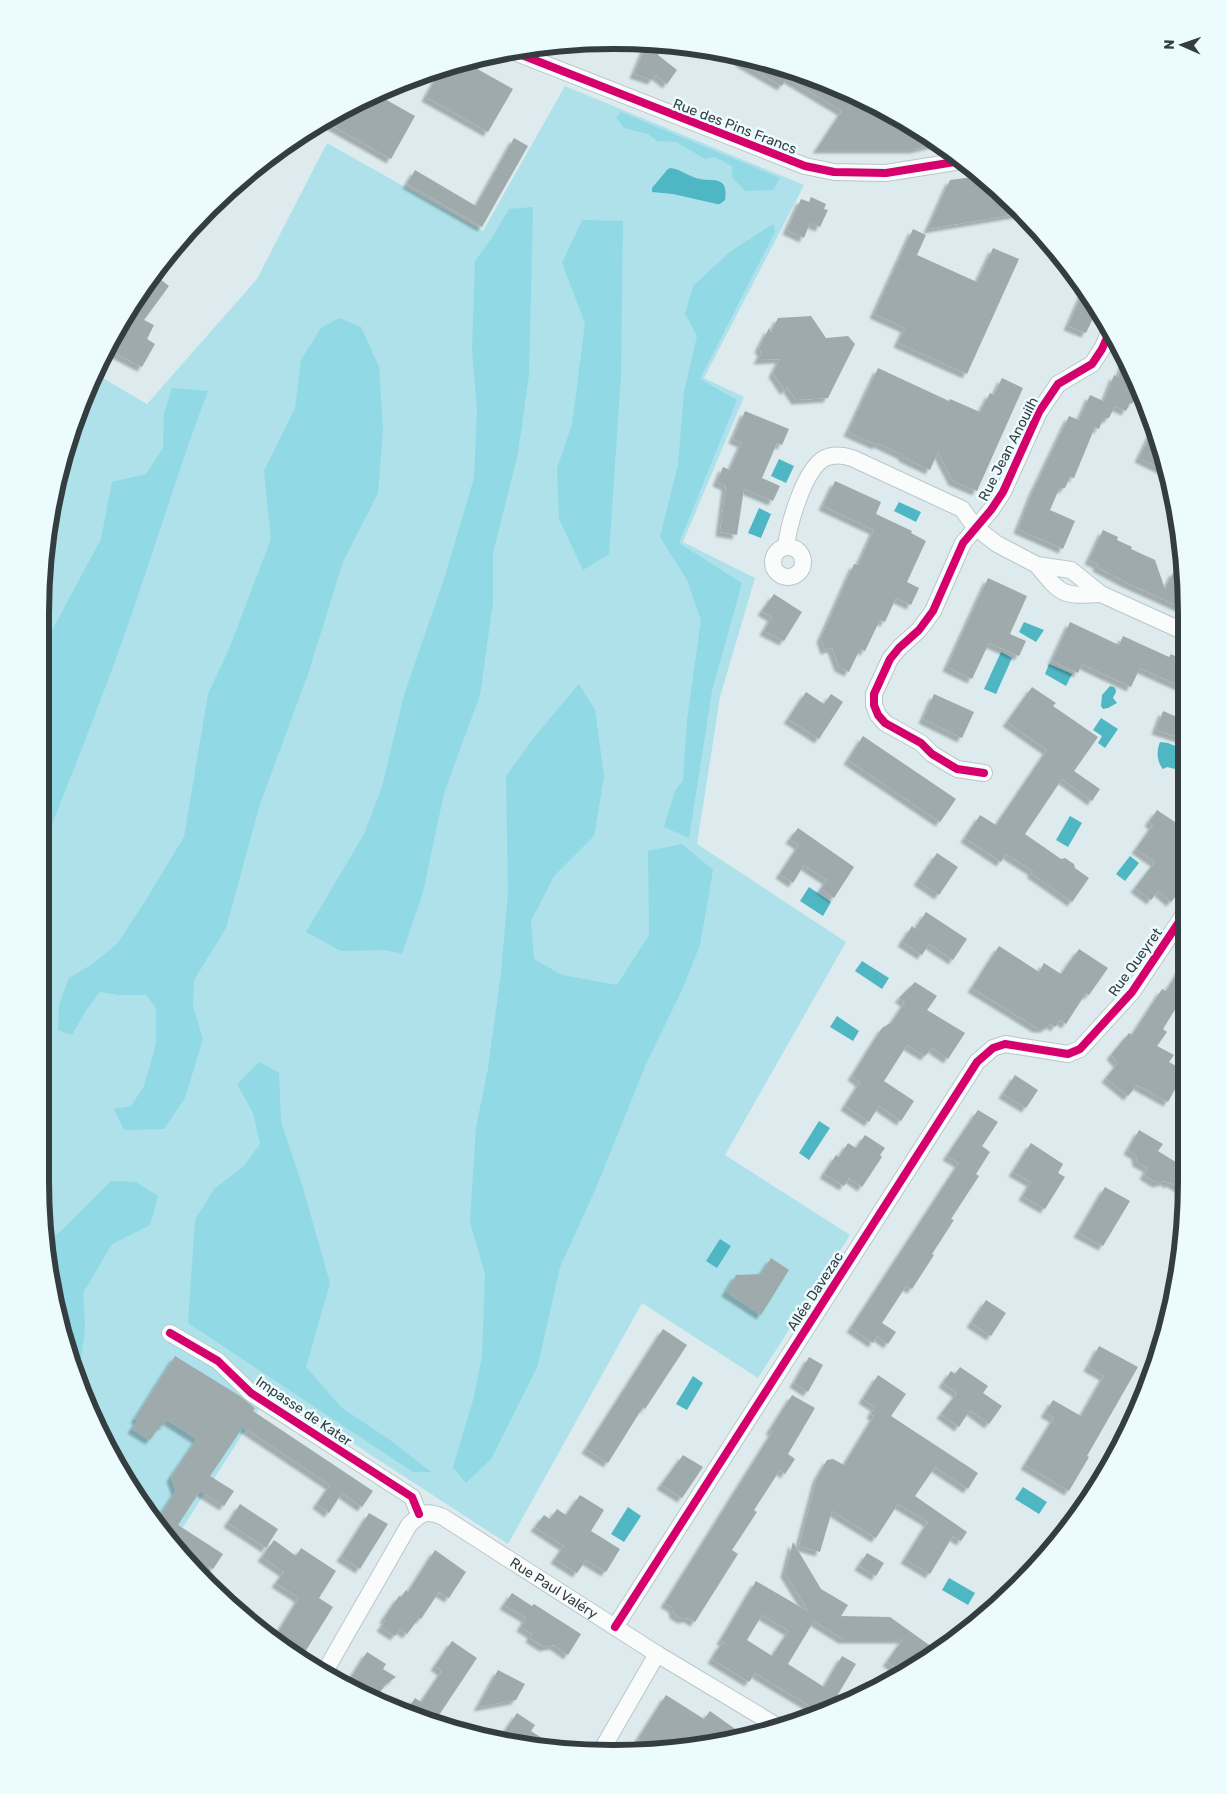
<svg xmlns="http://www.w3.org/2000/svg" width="1227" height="1794" font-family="Rubik,sans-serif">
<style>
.green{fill:#aee1ea}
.forest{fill:#91d9e5}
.water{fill:#4fb6c4}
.building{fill:#9faaac;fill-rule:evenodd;filter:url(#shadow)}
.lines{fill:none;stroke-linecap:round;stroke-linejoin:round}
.street-casing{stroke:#bbc6c9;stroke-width:18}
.street{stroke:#fafcfc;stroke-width:16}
.cycleway-casing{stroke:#ecfbfe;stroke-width:11}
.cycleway{stroke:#d6006c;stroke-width:8}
.labels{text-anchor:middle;stroke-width:5;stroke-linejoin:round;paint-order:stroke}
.street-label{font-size:14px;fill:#343e40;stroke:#ecfbfe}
.rim{fill:none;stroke:#343e40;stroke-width:6}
</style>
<defs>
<filter id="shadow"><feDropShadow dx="-4.5" dy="4.5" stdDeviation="1" flood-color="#0004"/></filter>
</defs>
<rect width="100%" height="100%" fill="#ddebee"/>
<path class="green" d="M 565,86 L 804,185 L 704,378 L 744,397 L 683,542 L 755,578 L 720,697 L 697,844 L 846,942 L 725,1155 L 850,1235 L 758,1378 L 642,1303 L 508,1544 L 271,1390 L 174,1541 L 136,1499 L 99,1434 L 60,1329 L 40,1180 L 40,614 L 51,502 L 71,429 L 96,374 L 147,404 L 257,279 L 327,143 L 483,231 Z"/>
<path class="forest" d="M 621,112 L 780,178 L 773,190 L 745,191 L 732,177 L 732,166 L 715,157 L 705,159 L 676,142 L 657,141 L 648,134 L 624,128 L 616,117 Z
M 533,207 L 529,375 L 518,453 L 493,553 L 493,602 L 480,695 L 444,793 L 423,892 L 402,954 L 385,950 L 341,951 L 306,932 L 364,834 L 382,787 L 404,695 L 445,576 L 474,478 L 477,410 L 472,350 L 475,261 L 491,239 L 509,209 Z
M 582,220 L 623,221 L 621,375 L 609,554 L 583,570 L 559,519 L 557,468 L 572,425 L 585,323 L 562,263 Z
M 773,224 L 775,232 L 700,379 L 737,400 L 679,543 L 742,583 L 712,691 L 689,838 L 664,827 L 675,791 L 683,780 L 687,720 L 701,620 L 687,580 L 660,537 L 678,465 L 684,392 L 697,336 L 685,314 L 693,286 L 731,251 Z
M 339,318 L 361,327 L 379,367 L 383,430 L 378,493 L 343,562 L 308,674 L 260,804 L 226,928 L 194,980 L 193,1006 L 203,1039 L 185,1098 L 164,1129 L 124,1130 L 114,1109 L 131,1106 L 144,1086 L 156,1044 L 156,1008 L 146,995 L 120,995 L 100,992 L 85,1012 L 72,1035 L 58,1030 L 59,1005 L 69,978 L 91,965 L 117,944 L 144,903 L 184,837 L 208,694 L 229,649 L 271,539 L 264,471 L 295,408 L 301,360 L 321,328 Z
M 172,388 L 208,391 C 182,458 162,527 138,595 C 109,683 74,768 40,854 L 40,653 L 101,539 L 112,482 L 146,474 L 163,448 L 164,414 Z
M 579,684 L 595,710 L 604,776 L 594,836 L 554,876 L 531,921 L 534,959 L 562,975 L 617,985 L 649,935 L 648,851 L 682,844 L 713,870 L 700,945 L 682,990 L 646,1064 L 596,1188 L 560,1267 L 538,1365 L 491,1459 L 466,1483 L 453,1467 L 474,1397 L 482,1356 L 485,1274 L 470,1222 L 476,1128 L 488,1068 L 501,973 L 508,893 L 506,776 L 536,735 Z
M 259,1062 L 279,1073 L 281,1122 L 303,1188 L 330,1283 L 306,1367 L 342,1408 L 390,1440 L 431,1472 L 413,1472 L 188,1323 L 195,1220 L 214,1189 L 244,1166 L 260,1144 L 253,1113 L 237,1084 Z
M 111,1181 L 136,1182 L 158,1196 L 150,1225 L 112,1244 L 83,1293 L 85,1329 L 79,1372 L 76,1373 L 60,1329 L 48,1241 L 61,1231 Z"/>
<path class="water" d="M 670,168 C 681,169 689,177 700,179 C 707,181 718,178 723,184 C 726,188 726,195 725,200 L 720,204 L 717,204 L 673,194 L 652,192 L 652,188 L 667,170 Z
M 779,459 L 794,466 L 786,483 L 771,476 Z
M 899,502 L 921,512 L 916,522 L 894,511 Z
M 759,508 L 771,514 L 761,538 L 748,533 Z
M 1024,622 L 1044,630 L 1036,642 L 1019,632 Z
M 1001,652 L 1012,658 L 996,694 L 984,689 Z
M 1049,664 L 1072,674 L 1066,686 L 1045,674 Z
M 1110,686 L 1114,687 C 1118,692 1115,693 1113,698 L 1117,703 L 1108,708 L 1103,709 L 1101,706 L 1102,695 Z
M 1101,718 L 1118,729 L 1105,748 L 1098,743 L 1102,736 L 1093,730 Z
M 1160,742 L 1168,743 L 1180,748 L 1184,746 L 1187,746 L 1187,755 L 1184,756 L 1184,760 L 1186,760 L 1187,768 L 1179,770 L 1167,767 L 1163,769 C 1157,762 1156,752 1160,742 Z
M 1070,816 L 1082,823 L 1068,847 L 1056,840 Z
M 1130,856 L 1139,863 L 1125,881 L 1116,874 Z
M 809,887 L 831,902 L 823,916 L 800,901 Z
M 862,961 L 889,978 L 882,989 L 855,971 Z
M 837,1016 L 859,1031 L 853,1041 L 830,1027 Z
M 819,1121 L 830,1128 L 809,1160 L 799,1153 Z
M 720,1239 L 731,1246 L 717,1268 L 706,1261 Z
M 693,1376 L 703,1383 L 687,1410 L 676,1404 Z
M 1023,1487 L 1047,1502 L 1039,1514 L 1015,1499 Z
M 628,1507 L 641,1516 L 624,1542 L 611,1534 Z
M 949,1578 L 975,1593 L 968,1605 L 942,1590 Z"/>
<path class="building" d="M 647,43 L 662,45 L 658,55 L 677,70 L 667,84 L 656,75 L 652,80 L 634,74 Z
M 742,56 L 833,84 L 932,137 L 940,143 L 914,149 L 817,149 L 842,111 L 787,78 L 782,86 L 740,62 Z
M 465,62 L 513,89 L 488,132 L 426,97 L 441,69 Z
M 376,94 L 415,116 L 391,159 L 324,121 Z
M 514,138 L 528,146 L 482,227 L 407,184 L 415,170 L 476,206 Z
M 980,176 L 1023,213 L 928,229 L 950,180 Z
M 811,197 L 826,204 L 824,209 L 828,210 L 820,227 L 810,223 L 804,238 L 787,230 L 801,199 L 809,202 Z
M 913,229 L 926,235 L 917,255 L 977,282 L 993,248 L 1019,259 L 967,374 L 898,343 L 905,328 L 874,314 Z
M 156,276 L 169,286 L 144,320 L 154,325 L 147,339 L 155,344 L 142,367 L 107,349 L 117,327 Z
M 1084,290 L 1097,310 L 1086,333 L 1068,326 Z
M 811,316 L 826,338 L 848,336 L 855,344 L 828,398 L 796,400 L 787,387 L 785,391 L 773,373 L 780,359 L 758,360 L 762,352 L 759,348 L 769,328 L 771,332 L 778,318 Z
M 1126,357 L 1138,391 L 1132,404 L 1130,403 L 1126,411 L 1115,406 L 1109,418 L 1103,419 L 1099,429 L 1095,427 L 1074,478 L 1070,477 L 1065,488 L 1059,489 L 1050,510 L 1075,521 L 1063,549 L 1018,529 L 1033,491 L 1069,416 L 1079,420 L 1090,395 L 1108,403 L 1104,401 L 1114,375 L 1118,377 Z
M 878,368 L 949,401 L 950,399 L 980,412 L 990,393 L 994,395 L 1002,378 L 1023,388 L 977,491 L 953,481 L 938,452 L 930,470 L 903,457 L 903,455 L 878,443 L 877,445 L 848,432 Z
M 745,411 L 789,429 L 782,445 L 777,443 L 762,478 L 780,486 L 773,501 L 744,489 L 737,535 L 720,532 L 726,486 L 717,482 L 723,467 L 730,470 L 742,443 L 733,439 Z
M 1152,431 L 1162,462 L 1166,471 L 1139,458 Z
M 835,481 L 881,502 L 876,514 L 912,531 L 911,533 L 926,541 L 907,582 L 919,588 L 911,605 L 896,598 L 885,622 L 880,620 L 865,651 L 860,649 L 849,672 L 839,667 L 832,648 L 825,650 L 821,638 L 854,564 L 858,565 L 874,530 L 823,506 Z
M 1103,530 L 1118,537 L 1117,540 L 1132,547 L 1131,549 L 1155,560 L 1165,589 L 1174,571 L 1183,576 L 1187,610 L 1125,582 L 1097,567 L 1098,564 L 1089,560 Z
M 988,578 L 1027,596 L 1010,634 L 1026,641 L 1019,656 L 989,643 L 972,679 L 947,667 Z
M 774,594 L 802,612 L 784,641 L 764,631 L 772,617 L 762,611 Z
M 1070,622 L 1119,645 L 1123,636 L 1169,657 L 1171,654 L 1187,662 L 1187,689 L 1140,668 L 1131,687 L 1082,664 L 1078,673 L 1052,661 Z
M 1032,687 L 1056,703 L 1053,706 L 1098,737 L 1074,771 L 1100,789 L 1092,801 L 1062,779 L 1025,834 L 1061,859 L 1065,858 L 1074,864 L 1075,868 L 1089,878 L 1072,902 L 1031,873 L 1033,871 L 1006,854 L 1001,862 L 965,838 L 980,815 L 996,825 L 1047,750 L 1007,722 Z
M 806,692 L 824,704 L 831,694 L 843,702 L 819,739 L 788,719 Z
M 934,694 L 974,712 L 962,738 L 923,719 Z
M 1163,711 L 1187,721 L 1187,740 L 1156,730 Z
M 863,736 L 956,799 L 940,822 L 848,760 Z
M 1157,810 L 1187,830 L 1187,871 L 1178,883 L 1183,887 L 1171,902 L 1158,891 L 1151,900 L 1135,888 L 1155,862 L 1136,849 L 1153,825 L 1149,822 Z
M 798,828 L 854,867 L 834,898 L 821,889 L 827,880 L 804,865 L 793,883 L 780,874 L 799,845 L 790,839 Z
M 937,853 L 958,867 L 939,895 L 918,881 Z
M 926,912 L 967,939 L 953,960 L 929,944 L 922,955 L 902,942 L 912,926 L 915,929 Z
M 999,946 L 1039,972 L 1044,963 L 1061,974 L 1079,949 L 1108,968 L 1089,995 L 1086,993 L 1066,1024 L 1060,1020 L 1055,1027 L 1051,1024 L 1045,1028 L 1037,1028 L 972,988 Z
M 1187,959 L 1187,1004 L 1181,1000 L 1163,1029 L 1167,1032 L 1157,1046 L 1174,1055 L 1169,1062 L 1185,1071 L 1168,1102 L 1137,1085 L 1128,1096 L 1106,1078 L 1118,1063 L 1111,1055 L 1129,1033 L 1132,1035 L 1162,989 L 1166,991 Z
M 915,982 L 937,996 L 927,1010 L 965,1033 L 948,1059 L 932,1048 L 925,1056 L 907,1045 L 884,1081 L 914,1101 L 901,1121 L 879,1106 L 869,1122 L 845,1106 L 860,1082 L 852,1076 L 882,1028 L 892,1022 L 905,1002 L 899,998 Z
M 1015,1075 L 1038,1090 L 1026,1108 L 1003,1094 Z
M 978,1110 L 998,1122 L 982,1146 L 990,1152 L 976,1174 L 979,1176 L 951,1219 L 954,1220 L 932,1254 L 934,1255 L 912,1289 L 906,1286 L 882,1323 L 896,1332 L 888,1344 L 877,1336 L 873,1343 L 851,1328 L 959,1163 L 947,1156 Z
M 1139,1130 L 1163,1144 L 1158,1151 L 1187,1169 L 1186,1191 L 1170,1182 L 1169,1184 L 1165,1181 L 1157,1183 L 1144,1175 L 1148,1168 L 1137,1162 L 1136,1155 L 1128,1150 Z
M 865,1135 L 885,1148 L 880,1155 L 882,1157 L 862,1187 L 849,1178 L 844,1186 L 824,1174 L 836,1155 L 839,1157 L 848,1143 L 856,1148 Z
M 1031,1143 L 1063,1164 L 1058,1173 L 1065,1177 L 1045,1209 L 1023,1196 L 1031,1182 L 1013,1172 Z
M 1105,1187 L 1130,1201 L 1103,1246 L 1078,1233 Z
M 771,1258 L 789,1270 L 761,1315 L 726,1292 L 736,1275 L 761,1274 Z
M 986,1300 L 1006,1313 L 991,1336 L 971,1323 Z
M 663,1329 L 687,1345 L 645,1409 L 643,1407 L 608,1463 L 586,1449 Z
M 1099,1346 L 1138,1367 L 1087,1456 L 1089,1457 L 1069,1491 L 1025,1465 L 1054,1418 L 1045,1413 L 1053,1400 L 1081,1416 L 1104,1376 L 1088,1367 Z
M 175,1356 L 240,1396 L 255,1408 L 253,1411 L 373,1491 L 362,1507 L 342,1493 L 329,1513 L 317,1504 L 330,1485 L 243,1427 L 210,1476 L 234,1491 L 224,1506 L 200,1491 L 178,1525 L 223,1554 L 213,1569 L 209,1566 L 203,1575 L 145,1509 L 148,1505 L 161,1514 L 176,1491 L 171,1477 L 197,1439 L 167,1420 L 163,1426 L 161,1425 L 150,1440 L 132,1429 L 138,1420 L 135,1419 Z
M 809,1357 L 823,1365 L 808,1392 L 794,1383 Z
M 960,1367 L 988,1386 L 983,1393 L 1002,1406 L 989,1424 L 970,1410 L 959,1427 L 941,1414 L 957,1393 L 943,1383 L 951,1371 L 955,1374 Z
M 878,1375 L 906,1394 L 891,1416 L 978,1473 L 968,1489 L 935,1467 L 915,1496 L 967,1532 L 961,1541 L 953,1536 L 930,1574 L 905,1559 L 928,1522 L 898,1504 L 876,1538 L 832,1511 L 820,1552 L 799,1546 L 817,1478 L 827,1460 L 833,1459 L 844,1465 L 874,1416 L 871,1414 L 875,1407 L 863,1399 Z
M 792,1395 L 815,1408 L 788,1454 L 795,1459 L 785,1474 L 780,1470 L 754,1510 L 757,1512 L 732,1550 L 738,1554 L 695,1622 L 688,1618 L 682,1619 L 674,1614 L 673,1608 L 665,1603 L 773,1431 L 770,1430 Z
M 683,1455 L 703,1467 L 682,1498 L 661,1485 Z
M 580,1495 L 604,1510 L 591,1531 L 620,1549 L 606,1572 L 586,1560 L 577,1573 L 555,1559 L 564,1546 L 535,1527 L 544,1515 L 550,1519 L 557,1509 L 566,1515 Z
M 240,1504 L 278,1529 L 266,1548 L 228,1523 Z
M 369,1513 L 388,1524 L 360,1569 L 341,1557 Z
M 274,1540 L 296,1556 L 301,1548 L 336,1571 L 319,1598 L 333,1607 L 305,1652 L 277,1634 L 299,1598 L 276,1583 L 284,1572 L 262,1557 Z
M 793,1542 L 821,1589 L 848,1605 L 841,1616 L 890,1617 L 939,1652 L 919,1665 L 910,1658 L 901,1671 L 887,1662 L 903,1639 L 843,1639 L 814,1621 L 788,1664 L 824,1687 L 842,1656 L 856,1664 L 837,1696 L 847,1702 L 821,1711 L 818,1711 L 755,1673 L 749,1682 L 712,1659 L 721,1644 L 725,1643 L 721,1640 L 756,1581 L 809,1612 L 785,1573 ZM 762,1615 L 789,1631 L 772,1656 L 747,1640 Z
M 435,1550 L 466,1572 L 449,1598 L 439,1592 L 421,1619 L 419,1618 L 407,1634 L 400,1629 L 395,1636 L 381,1627 L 386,1620 L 384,1618 L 399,1596 L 401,1597 L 406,1590 L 408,1592 Z
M 867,1553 L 884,1563 L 876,1576 L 859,1566 Z
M 512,1593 L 532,1606 L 534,1604 L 581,1634 L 568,1655 L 554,1645 L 544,1647 L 530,1638 L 532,1634 L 521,1627 L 526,1618 L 504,1605 Z
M 452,1641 L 477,1658 L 435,1721 L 405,1713 L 415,1698 L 421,1702 L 442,1671 L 435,1666 Z
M 367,1652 L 386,1664 L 383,1669 L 396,1677 L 385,1685 L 375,1700 L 346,1685 Z
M 498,1670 L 525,1684 L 516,1700 L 478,1707 Z
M 666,1695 L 704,1719 L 710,1711 L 745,1736 L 725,1743 L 651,1753 L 632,1752 L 640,1740 L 638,1739 Z
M 517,1713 L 535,1725 L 531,1731 L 561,1750 L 539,1749 L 500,1739 Z"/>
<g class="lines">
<g class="street-casing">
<g id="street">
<path d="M 509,50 L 805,166 L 834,172 L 886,173 L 961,161"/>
<path d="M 786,546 C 789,524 804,469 825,458 C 834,454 843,455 852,458 L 962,509 L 975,527 L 997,544 L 1037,565 L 1071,570 L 1101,594 L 1187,633"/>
<circle cx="788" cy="562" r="15"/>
<path d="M 1037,565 C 1062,596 1062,596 1101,594"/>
<path d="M 984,773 L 957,769 L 932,754 L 921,743 L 885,723 L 878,715 L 874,705 L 874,694 L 890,659 L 899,648 L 919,630 L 933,611 L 963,543 L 991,510 L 1003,492 L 1039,412 L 1058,384 L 1092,364 L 1102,349 L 1110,331"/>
<path d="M 170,1333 L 218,1361 L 251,1393 L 412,1497 L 419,1514"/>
<path d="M 615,1627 L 977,1062 L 993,1048 L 1005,1044 L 1068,1054 L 1080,1049 L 1132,992 L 1187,910"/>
<path id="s1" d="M 324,1673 L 409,1525 C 422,1512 426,1510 443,1517 L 657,1654 L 777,1726"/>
<path d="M 601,1751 L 657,1654"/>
</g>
</g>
<use href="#street" class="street"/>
<g class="cycleway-casing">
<path id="cycleway" d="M 509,50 L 805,166 L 834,172 L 886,173 L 961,161
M 984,773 L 957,769 L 932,754 L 921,743 L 885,723 L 878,715 L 874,705 L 874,694 L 890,659 L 899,648 L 919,630 L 933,611 L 963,543 L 991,510 L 1003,492 L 1039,412 L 1058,384 L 1092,364 L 1102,349 L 1110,331
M 170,1333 L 218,1361 L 251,1393 L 412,1497 L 419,1514
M 615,1627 L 977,1062 L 993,1048 L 1005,1044 L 1068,1054 L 1080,1049 L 1132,992 L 1187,910"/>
</g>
<use href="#cycleway" class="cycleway"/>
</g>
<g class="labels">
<g class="street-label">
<text transform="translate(735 126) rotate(21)" y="5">Rue des Pins Francs</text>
<text transform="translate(1008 449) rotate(-63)" y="5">Rue Jean Anouilh</text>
<text transform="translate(1135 962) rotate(-54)" y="5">Rue Queyret</text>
<text transform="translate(815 1291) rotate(-57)" y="5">Allée Davezac</text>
<text transform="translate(304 1411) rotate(34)" y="5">Impasse de Kater</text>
<text dy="5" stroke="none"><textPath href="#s1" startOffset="341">Rue Paul Valéry</textPath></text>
</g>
</g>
<path d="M0 0H1227V1794H0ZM613 49H614A564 564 0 0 1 1178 613V1181A564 564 0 0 1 614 1745H613A564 564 0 0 1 49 1181V613A564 564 0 0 1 613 49Z" fill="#ecfbfe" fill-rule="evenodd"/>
<path class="rim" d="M613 49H614A564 564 0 0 1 1178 613V1181A564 564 0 0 1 614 1745H613A564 564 0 0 1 49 1181V613A564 564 0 0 1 613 49Z"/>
<g transform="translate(1182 45) rotate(272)" stroke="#ecfbfe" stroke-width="4" paint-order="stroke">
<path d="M0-4L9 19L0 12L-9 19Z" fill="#343e40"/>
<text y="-8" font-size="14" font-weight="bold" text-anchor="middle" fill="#343e40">N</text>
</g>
</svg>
